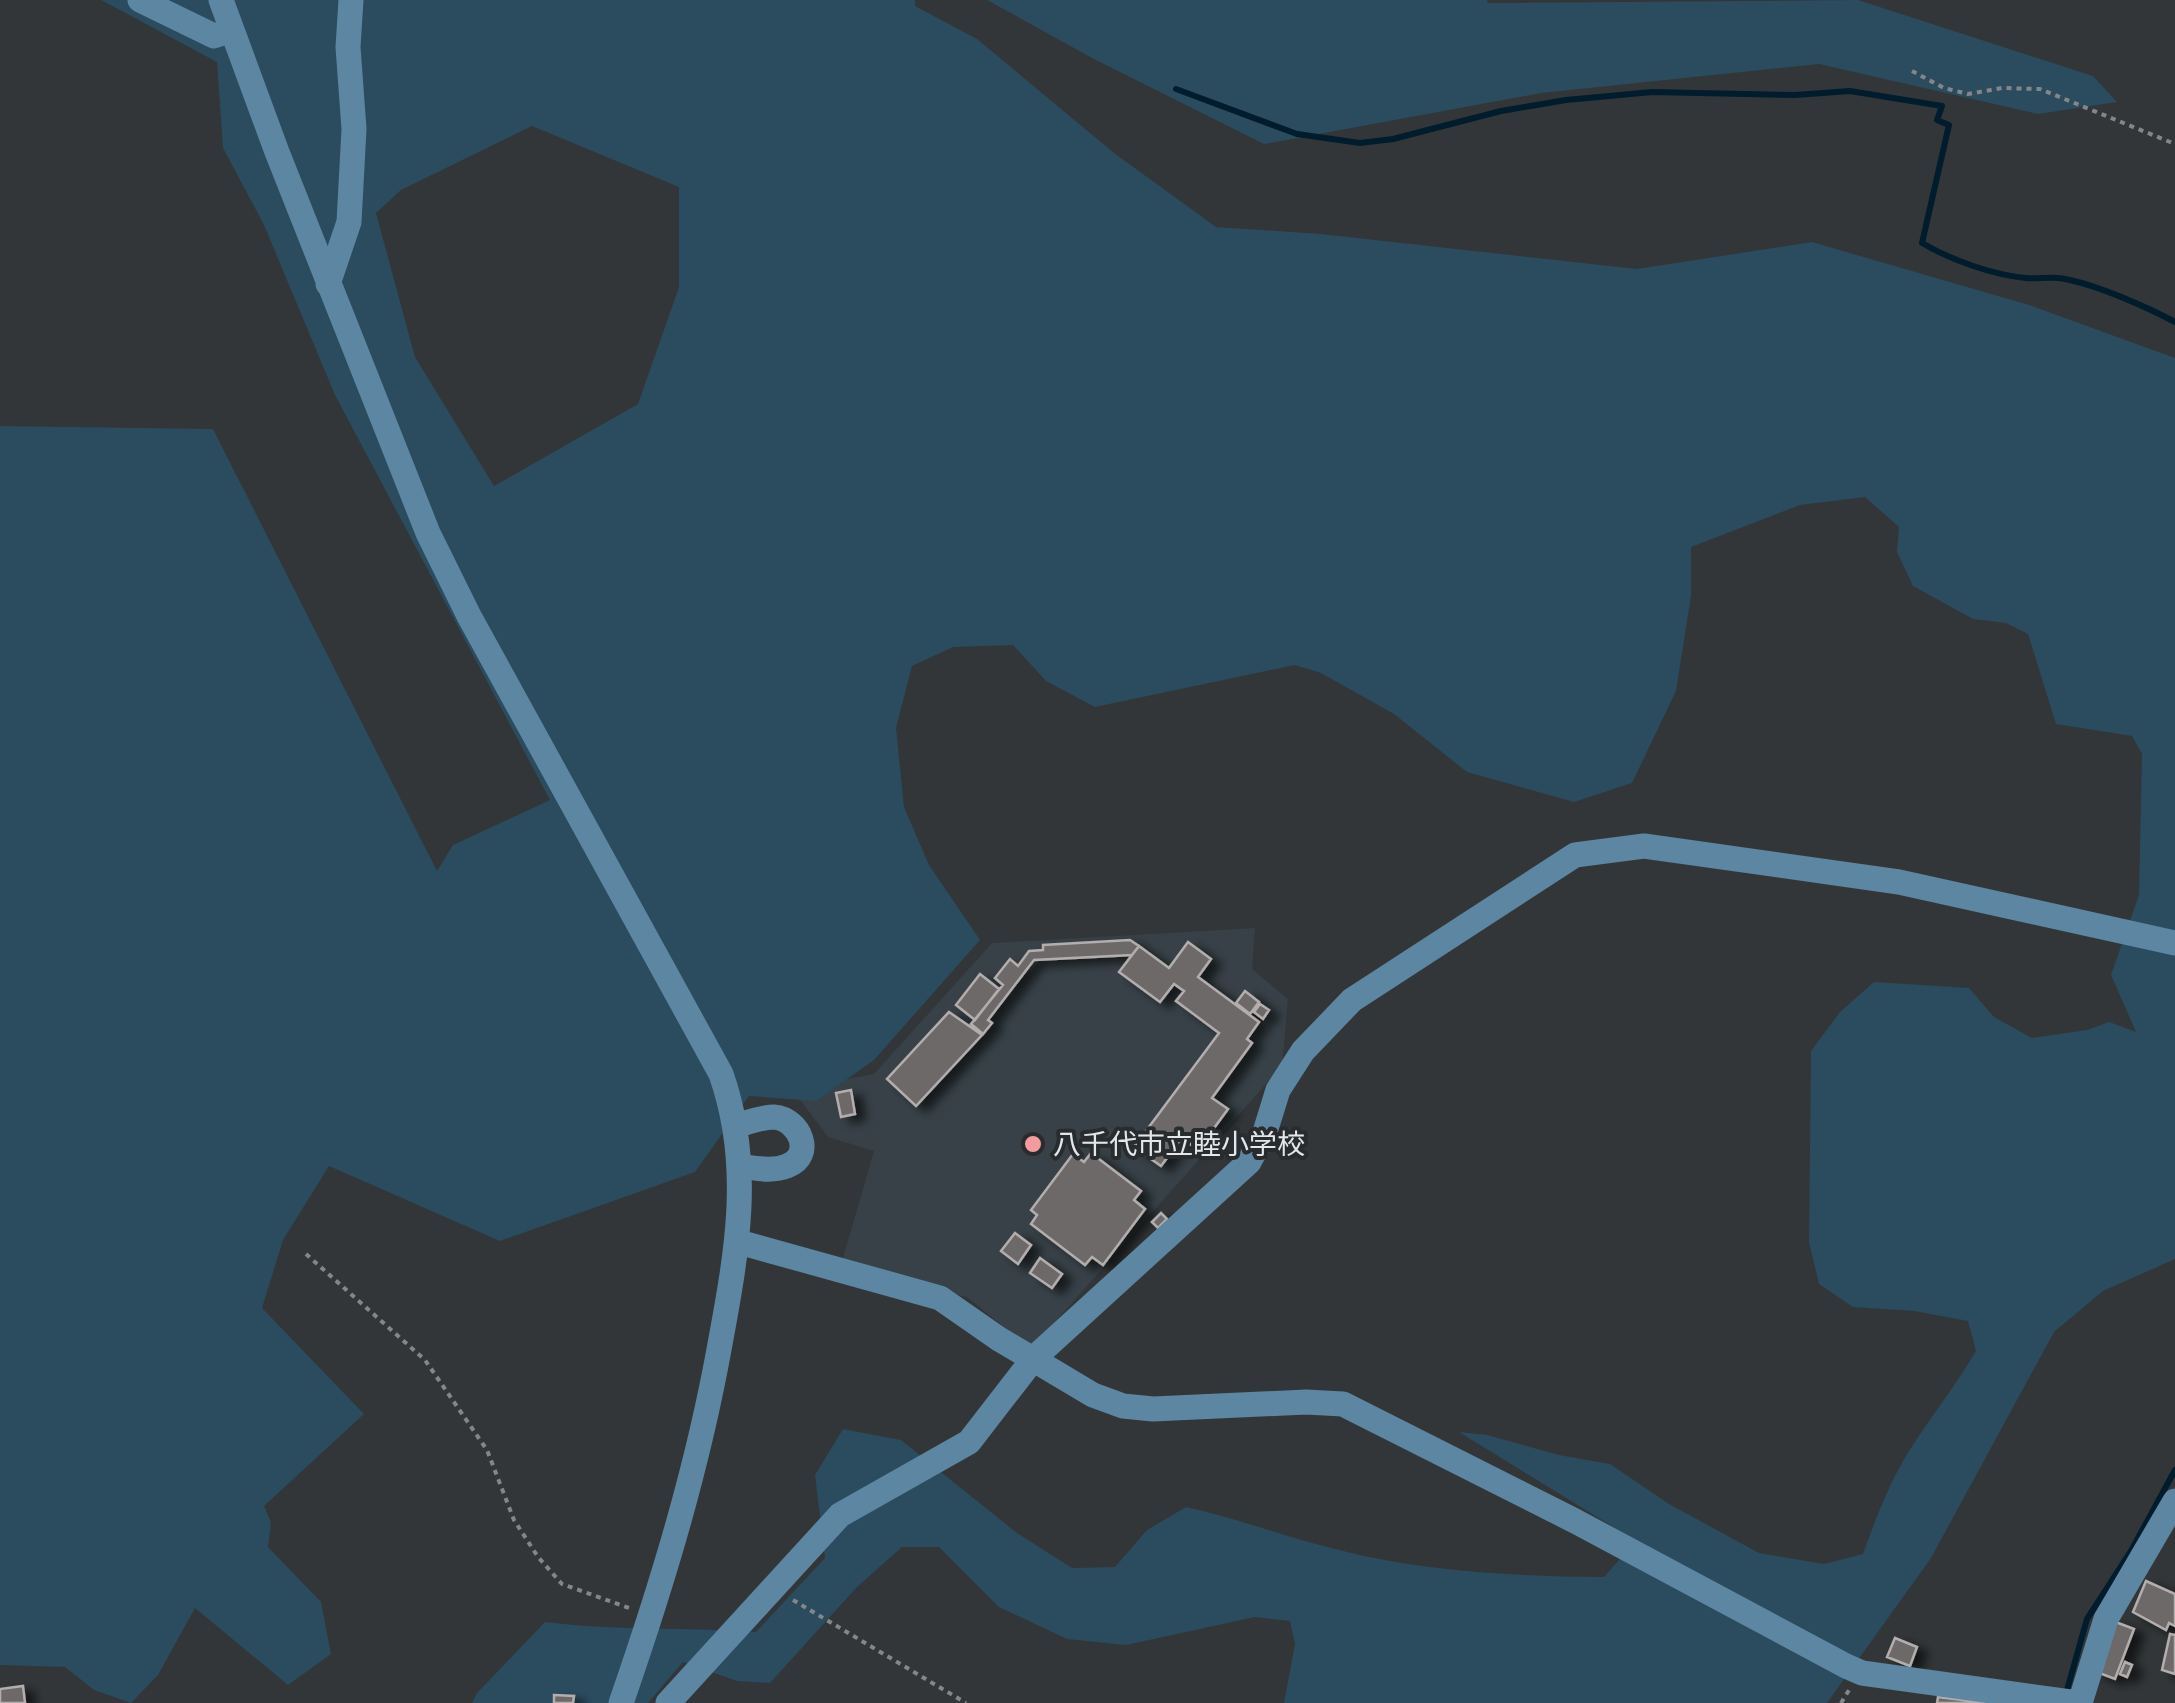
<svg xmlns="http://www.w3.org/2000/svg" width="2175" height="1703" font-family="Rubik,'Noto Sans JP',sans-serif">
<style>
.built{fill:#374147}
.green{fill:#2b4b5f;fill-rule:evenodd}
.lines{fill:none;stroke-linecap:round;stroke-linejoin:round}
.stream{stroke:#011d2d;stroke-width:6}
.building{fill:#6e6969;stroke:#b3adad;stroke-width:2.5;filter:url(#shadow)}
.path{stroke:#848789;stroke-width:4;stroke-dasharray:5 5;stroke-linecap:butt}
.minor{stroke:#5c86a1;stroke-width:25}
.poi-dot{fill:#f59b9e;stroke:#282c2e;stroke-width:4}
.labels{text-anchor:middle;stroke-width:8;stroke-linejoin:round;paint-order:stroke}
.poi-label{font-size:28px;fill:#e4e7e9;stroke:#282c2e;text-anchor:start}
</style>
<defs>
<filter id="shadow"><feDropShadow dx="10" dy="5.5" stdDeviation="5" flood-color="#0009"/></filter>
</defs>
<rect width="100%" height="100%" fill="#323638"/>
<path class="built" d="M 1255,928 L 1252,969 L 1288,999 L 1282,1066 L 1031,1349 L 967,1297 L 840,1268 L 874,1151 L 828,1137 L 792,1089 L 874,1074 L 992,943 Z"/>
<path class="green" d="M 101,0 L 915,0 L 915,6 L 977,39 L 1114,153 L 1216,227 L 1321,234 L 1637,269 L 1812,242 L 2029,305 L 2175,358 L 2175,1259 L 2103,1291 L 2054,1332 L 1931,1558 L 1827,1703 L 1284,1703 L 1295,1644 L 1290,1621 L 1255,1617 L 1126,1645 L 1067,1639 L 999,1607 L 939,1547 L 902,1547 L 857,1587 L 770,1683 L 737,1681 L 683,1662 L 648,1703 L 472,1703 L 477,1693 L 545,1622 C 615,1631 685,1627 756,1632 L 825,1558 L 815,1475 L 843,1429 L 901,1440 L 1017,1533 L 1072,1568 L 1115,1567 L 1147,1530 L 1186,1507 C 1237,1518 1285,1537 1335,1549 C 1423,1572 1513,1576 1604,1577 L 1636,1541 L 1459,1432 L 1487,1435 L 1559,1455 L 1610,1464 L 1669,1504 L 1759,1553 L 1824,1564 L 1863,1554 C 1876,1518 1890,1480 1911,1448 C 1932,1415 1956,1385 1976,1351 L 1968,1321 L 1914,1311 L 1853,1307 L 1819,1284 L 1809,1242 L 1811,1051 L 1840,1012 L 1874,982 L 1969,988 L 1994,1017 L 2032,1038 L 2087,1030 L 2109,1022 L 2136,1032 L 2111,975 L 2139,895 L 2142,754 L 2132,736 L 2056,724 L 2028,634 L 2006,623 L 1973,619 L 1913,586 L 1897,552 L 1899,527 L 1865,497 L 1800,505 L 1691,547 L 1691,596 L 1676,691 L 1632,783 L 1574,802 L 1467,772 L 1394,714 L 1321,673 L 1295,665 L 1095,707 L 1046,681 L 1013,645 L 953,647 L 912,666 L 896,728 L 904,807 L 929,865 L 980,940 L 874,1060 L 816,1101 L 749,1096 L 695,1172 L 500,1241 L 329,1166 L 283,1240 L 262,1308 L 364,1414 L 264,1506 L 271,1522 L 268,1547 L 321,1602 L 331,1654 L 288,1685 L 195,1608 L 158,1675 L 131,1703 L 94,1690 L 65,1667 L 0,1665 L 0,426 L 213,429 L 437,871 L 453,845 L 550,800 L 335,395 L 264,225 L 223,148 L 217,62 ZM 532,126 L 679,187 L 679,287 L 638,404 L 494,486 L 415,357 L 376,213 L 401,190 Z
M 987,0 L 1487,0 L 1488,3 L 1858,0 L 2093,76 L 2117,102 L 2038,114 L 1819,64 L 1541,93 L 1264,144 L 1092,58 Z"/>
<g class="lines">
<path class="stream" d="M 1176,89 L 1297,134 L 1360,143 L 1393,139 L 1501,111 L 1566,100 L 1652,92 L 1795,95 L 1850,91 L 1942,106 L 1937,120 L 1949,125 L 1922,243 C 1951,260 1993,275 2026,278 C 2039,279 2053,276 2065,279 C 2097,285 2147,307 2175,322
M 2067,1690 L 2087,1619 L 2131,1551 L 2175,1470"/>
</g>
<path class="building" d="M 1130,940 L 1139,946 L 1132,955 L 1034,960 L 988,1020 L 992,1023 L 983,1034 L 971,1024 L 1003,985 L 995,978 L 1010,959 L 1018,966 L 1029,951 L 1043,950 L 1043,945 Z
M 1188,942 L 1211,959 L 1198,977 L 1259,1022 L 1247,1039 L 1252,1043 L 1212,1098 L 1228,1109 L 1198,1150 L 1182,1138 L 1161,1166 L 1134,1147 L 1219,1033 L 1176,1001 L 1184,991 L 1174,984 L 1160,1002 L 1119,972 L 1139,946 L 1169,968 Z
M 980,974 L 999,989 L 975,1020 L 956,1005 Z
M 1245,991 L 1259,1002 L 1250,1014 L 1236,1003 Z
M 1260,1004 L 1269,1010 L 1263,1019 L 1254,1012 Z
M 949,1012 L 982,1035 L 916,1106 L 887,1079 Z
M 851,1090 L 855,1114 L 841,1117 L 836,1093 Z
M 1091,1153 L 1141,1191 L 1134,1200 L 1145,1209 L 1103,1265 L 1092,1257 L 1085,1265 L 1031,1224 L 1037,1215 L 1031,1210 L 1073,1154 L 1084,1162 Z
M 1161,1213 L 1167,1219 L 1158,1228 L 1152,1222 Z
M 1015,1233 L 1031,1245 L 1018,1264 L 1001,1251 Z
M 1040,1258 L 1062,1274 L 1052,1288 L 1030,1273 Z
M 2146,1581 L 2175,1594 L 2175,1626 L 2169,1623 L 2166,1630 L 2133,1612 Z
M 2113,1621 L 2134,1629 L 2115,1679 L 2094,1671 Z
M 2170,1634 L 2175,1635 L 2175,1674 L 2162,1670 Z
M 1895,1638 L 1917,1647 L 1910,1666 L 1887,1657 Z
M 2125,1662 L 2132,1665 L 2127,1677 L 2120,1674 Z
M 23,1686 L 25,1703 L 0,1703 L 0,1689 Z
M 554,1695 L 574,1696 L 573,1703 L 554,1703 Z
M 1938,1697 L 1987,1703 L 1937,1703 Z"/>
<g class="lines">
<path class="path" d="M 1912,71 L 1944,88 L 1968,94 L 2002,88 L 2040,89 L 2175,144
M 306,1254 L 425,1360 L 487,1450 L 514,1520 L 538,1557 L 562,1584 L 629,1608
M 793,1600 L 966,1703
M 1841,1703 L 1849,1690"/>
<path class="minor" d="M 140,0 L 214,36 L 232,30
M 221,0 L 277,152 L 428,533 L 469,616 L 721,1074 C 753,1165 737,1252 720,1344 C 698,1467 662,1585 621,1703
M 328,284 L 349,222 L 354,129 L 348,47 L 351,0
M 736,1126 C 748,1122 761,1117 774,1117 C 800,1119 815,1156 787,1166 C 772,1172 755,1168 740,1166
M 739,1242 L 940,1298 L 999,1339 L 1093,1395 L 1123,1406 L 1153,1409 L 1306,1402 L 1343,1404 L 1575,1521 L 1846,1666 L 1862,1673 L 2078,1703
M 668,1703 L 840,1515 L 969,1442 L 1034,1358 L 1249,1162 L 1265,1132 L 1278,1090 L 1303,1051 L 1352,1000 L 1575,855 L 1644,846 L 1899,882 L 2175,943
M 2080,1703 L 2106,1619 L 2175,1501"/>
</g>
<circle class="poi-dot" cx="1033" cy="1144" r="10"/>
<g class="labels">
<g class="poi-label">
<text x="1053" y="1154">八千代市立睦小学校</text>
</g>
</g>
</svg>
